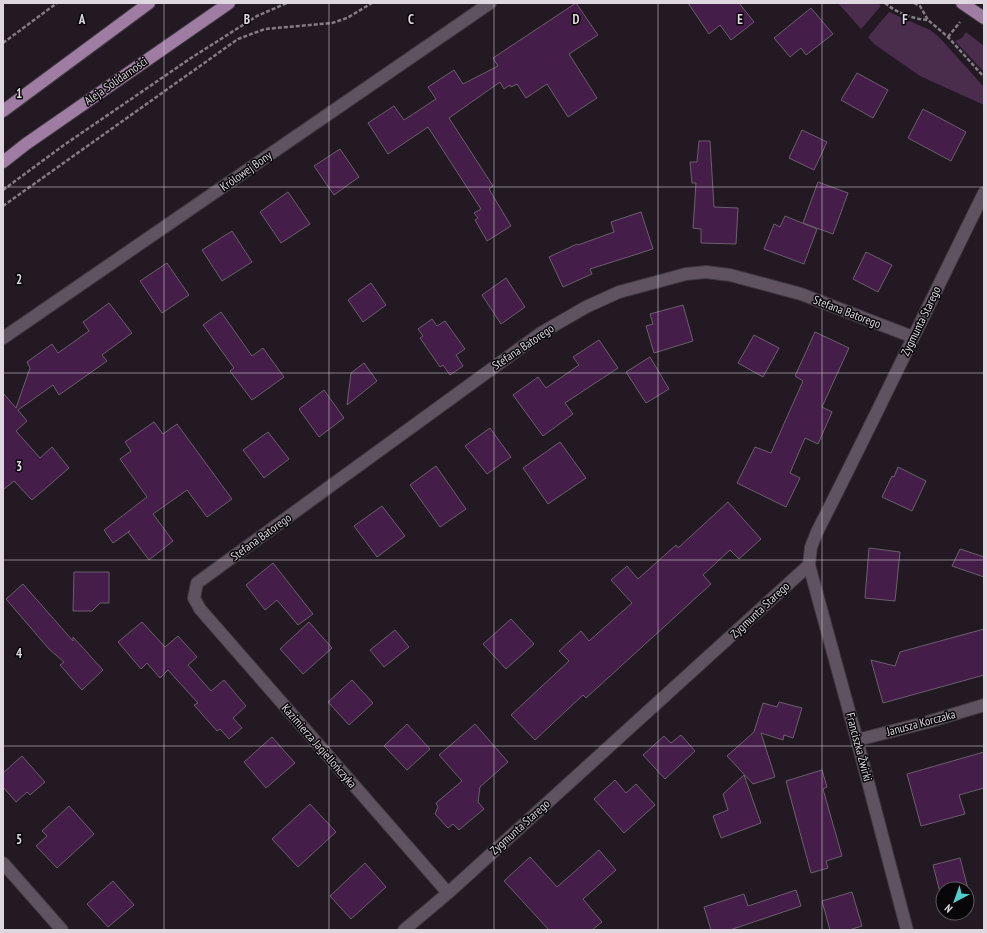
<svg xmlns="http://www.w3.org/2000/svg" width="987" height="933" font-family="'PT Sans Narrow',sans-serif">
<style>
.green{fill:#4a2c4d}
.building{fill:#451d49;stroke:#6b5f6c}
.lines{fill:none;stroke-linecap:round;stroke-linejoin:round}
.minor-casing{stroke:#3e373f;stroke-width:14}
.major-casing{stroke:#3e373f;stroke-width:14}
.path{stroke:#847c85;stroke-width:2.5;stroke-dasharray:4 2;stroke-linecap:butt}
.minor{stroke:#5e535f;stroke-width:12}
.major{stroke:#9f7da2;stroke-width:12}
.grid{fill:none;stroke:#ded7df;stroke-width:1;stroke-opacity:0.55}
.labels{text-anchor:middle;stroke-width:3;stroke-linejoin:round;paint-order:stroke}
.street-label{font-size:12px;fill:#ded7df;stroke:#09060a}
.grid-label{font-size:13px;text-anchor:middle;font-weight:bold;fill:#ded7df;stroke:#09060a;stroke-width:3;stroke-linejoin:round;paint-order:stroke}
</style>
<rect width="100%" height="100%" fill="#221923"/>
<path class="green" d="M 838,3 L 878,3 L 881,6 L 861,29 Z
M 889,12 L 930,30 L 938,36 L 984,87 L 984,105 L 920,76 L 874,44 L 868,37 Z
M 966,32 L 984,46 L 984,72 L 955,41 L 962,38 Z"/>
<path class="building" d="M 576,3 L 598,35 L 569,54 L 597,98 L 568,117 L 547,84 L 526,98 L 517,84 L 511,87 L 510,85 L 504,89 L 500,82 L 449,118 L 493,186 L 489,189 L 511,226 L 487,241 L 475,220 L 478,218 L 474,213 L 481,209 L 428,127 L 388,154 L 368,123 L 394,106 L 404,120 L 436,99 L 428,87 L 454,70 L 463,84 L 498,66 L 493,58 Z
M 688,3 L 739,3 L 754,22 L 731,40 L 720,25 L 709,34 Z
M 811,8 L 833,34 L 806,55 L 801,48 L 790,57 L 774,38 Z
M 857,73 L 888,90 L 873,118 L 841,100 Z
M 923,109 L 966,132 L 951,161 L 908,138 Z
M 802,130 L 827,142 L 814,170 L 789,158 Z
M 699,141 L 710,141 L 714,207 L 738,208 L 736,244 L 701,243 L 701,229 L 693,228 L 696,183 L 692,183 L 690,162 L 697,162 Z
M 340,149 L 359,177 L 334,195 L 314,166 Z
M 818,182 L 848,193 L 833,234 L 803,223 Z
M 288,192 L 310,224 L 281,243 L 260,212 Z
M 641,212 L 653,249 L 590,269 L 592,274 L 563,287 L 549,257 L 577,244 L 578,245 L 614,232 L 611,222 Z
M 785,216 L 817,229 L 804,264 L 764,249 L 774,224 L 780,227 Z
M 232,231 L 252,262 L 222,281 L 202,250 Z
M 866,252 L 892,265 L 878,292 L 853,279 Z
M 167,263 L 189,295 L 162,313 L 140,281 Z
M 506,278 L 525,307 L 501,324 L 482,295 Z
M 371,283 L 386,305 L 363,322 L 348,300 Z
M 109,303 L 132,333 L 102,355 L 107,361 L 59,395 L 53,385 L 18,410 L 27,421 L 16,431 L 40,458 L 52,447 L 69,468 L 32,500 L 14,481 L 3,490 L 3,393 L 16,408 L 30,368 L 27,362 L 52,344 L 58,353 L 89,331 L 83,322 Z
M 683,305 L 693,341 L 654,353 L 646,326 L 653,324 L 650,314 Z
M 221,312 L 252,356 L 263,348 L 284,377 L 252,400 L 230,371 L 234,368 L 203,325 Z
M 432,319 L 437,326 L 445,321 L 465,349 L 456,355 L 463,366 L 450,375 L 443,365 L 440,367 L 420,338 L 423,336 L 418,329 Z
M 815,332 L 849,348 L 822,407 L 832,412 L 818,444 L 805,438 L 790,473 L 800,478 L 786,507 L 737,483 L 755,447 L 771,453 L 803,381 L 795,376 Z
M 754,335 L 779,348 L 763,377 L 738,363 Z
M 599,340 L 618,368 L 565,403 L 573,414 L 543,436 L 513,395 L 538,377 L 546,388 L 579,365 L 573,357 Z
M 650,357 L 669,389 L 646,403 L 626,372 Z
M 364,363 L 377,381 L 347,405 L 351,373 Z
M 324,390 L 344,418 L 319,437 L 299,409 Z
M 154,422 L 163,434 L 177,424 L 232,499 L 207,517 L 187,490 L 153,514 L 173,541 L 149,560 L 128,532 L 130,531 L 113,543 L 104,530 L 147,497 L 120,459 L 131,451 L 125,442 Z
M 490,428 L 511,457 L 487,474 L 465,446 Z
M 268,432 L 289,459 L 264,478 L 243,450 Z
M 560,442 L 586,478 L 548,504 L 523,468 Z
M 436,466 L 466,509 L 440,527 L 410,485 Z
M 898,467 L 926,481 L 912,511 L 882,497 L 892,476 L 894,477 Z
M 728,502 L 761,539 L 739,559 L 730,550 L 703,575 L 711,584 L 586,698 L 583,695 L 535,740 L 511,715 L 569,661 L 559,651 L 581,631 L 589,641 L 632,603 L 611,580 L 627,566 L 638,579 L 676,545 L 678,548 Z
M 382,506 L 405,536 L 377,557 L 354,526 Z
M 869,548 L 900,552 L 895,601 L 865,598 Z
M 960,549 L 984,557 L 984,577 L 952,566 Z
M 273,563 L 313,614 L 298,625 L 277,600 L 265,610 L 246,585 Z
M 74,572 L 109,572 L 109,603 L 100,603 L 92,611 L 73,611 Z
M 23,584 L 73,641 L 73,637 L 103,670 L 82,690 L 60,665 L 64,662 L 49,649 L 6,599 Z
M 511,619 L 534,644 L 506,669 L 483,644 Z
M 142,622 L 165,647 L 178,636 L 197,657 L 188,665 L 211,691 L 224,680 L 246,706 L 233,718 L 242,728 L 229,739 L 220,729 L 217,731 L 194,705 L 198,703 L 168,670 L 160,678 L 147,663 L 141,669 L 118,642 Z
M 309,622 L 332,648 L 303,674 L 280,649 Z
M 984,629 L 984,675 L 883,703 L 871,660 L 895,666 L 900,652 Z
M 395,630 L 409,647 L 384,667 L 370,650 Z
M 352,680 L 373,703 L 349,725 L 328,702 Z
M 779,702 L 802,708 L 793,738 L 784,735 L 783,740 L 761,733 L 775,777 L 753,784 L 727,756 L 754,732 L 763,703 L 777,707 Z
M 407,724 L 430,749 L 407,770 L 384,746 Z
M 475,724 L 508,762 L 480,787 L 478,802 L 484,809 L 459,830 L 453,824 L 448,828 L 435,814 L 438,807 L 436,803 L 462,781 L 439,755 Z
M 681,735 L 695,751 L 665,779 L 643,755 L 664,736 L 671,743 Z
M 272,737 L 295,763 L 266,788 L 244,762 Z
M 984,752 L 984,788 L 959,795 L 965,814 L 921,826 L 907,774 Z
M 22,756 L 45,782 L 30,795 L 27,792 L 16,802 L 3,787 L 3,773 Z
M 822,770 L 827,787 L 823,789 L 842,856 L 826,861 L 828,868 L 811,873 L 786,781 Z
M 744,775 L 761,823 L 721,838 L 713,816 L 728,810 L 723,794 Z
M 615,780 L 626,793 L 636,784 L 655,805 L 624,833 L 594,799 Z
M 310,804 L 336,832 L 298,867 L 272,839 Z
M 69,806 L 94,834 L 57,868 L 36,846 L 47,836 L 42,831 Z
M 599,850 L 616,870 L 583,899 L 602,922 L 592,930 L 549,930 L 504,881 L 530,857 L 557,887 Z
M 960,858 L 968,889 L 943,889 L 943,896 L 941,896 L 933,865 Z
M 365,863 L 386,887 L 351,919 L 330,896 Z
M 113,881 L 134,905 L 108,927 L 87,904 Z
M 796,890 L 801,906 L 730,930 L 711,930 L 704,907 L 744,894 L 748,906 Z
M 852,892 L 862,926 L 849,930 L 830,930 L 822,901 Z"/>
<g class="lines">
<g class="minor-casing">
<path id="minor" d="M 3,338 L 490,3
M 809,565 L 857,740 L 907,930
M 857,740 L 928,722 L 984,705
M 3,863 L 62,930
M 448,893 L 200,609 L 194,598 L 197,583 L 541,333 L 586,307 L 619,292 L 686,274 L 706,272 L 730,275 L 801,294 L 913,337
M 404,930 L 448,893 L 809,565 L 811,547 L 817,532 C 874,420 928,306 984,193"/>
</g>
<g class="major-casing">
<path id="major" d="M 962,3 L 984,18
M 3,111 L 149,3
M 3,162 L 26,144 L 229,3"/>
</g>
<path class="path" d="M 885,3 C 897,13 913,19 928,20
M 914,3 L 920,6 L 928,20 L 948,37 L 984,77
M 948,37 L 960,22
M 3,43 L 57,3
M 3,190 L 64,145 L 191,58 L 257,16 L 287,3
M 3,206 L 238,39 L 265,29 L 332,23 L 347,18 L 372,3"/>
<use href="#minor" class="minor"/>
<use href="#major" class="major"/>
</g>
<path class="grid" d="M 164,3 L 164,930M 329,3 L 329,930M 494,3 L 494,930M 658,3 L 658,930M 822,3 L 822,930M 3,187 L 984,187M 3,373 L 984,373M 3,560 L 984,560M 3,746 L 984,746"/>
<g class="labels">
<g class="street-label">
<text transform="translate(116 81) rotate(-35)" y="4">Aleja Solidarności</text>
<text transform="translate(246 171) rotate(-35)" y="4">Królowej Bony</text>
<text transform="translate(847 312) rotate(21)" y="4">Stefana Batorego</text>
<text transform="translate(921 321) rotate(-64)" y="4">Zygmunta Starego</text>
<text transform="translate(523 347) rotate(-34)" y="4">Stefana Batorego</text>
<text transform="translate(261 537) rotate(-36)" y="4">Stefana Batorego</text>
<text transform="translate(760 610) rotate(-43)" y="4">Zygmunta Starego</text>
<text transform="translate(921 723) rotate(-15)" y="4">Janusza Korczaka</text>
<text transform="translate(319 746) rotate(49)" y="4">Kazimierza Jagiellończyka</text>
<text transform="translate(859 747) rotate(75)" y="4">Franciszka Żwirki</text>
<text transform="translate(520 827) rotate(-42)" y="4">Zygmunta Starego</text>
</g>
</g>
<g class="grid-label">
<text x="82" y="24">A</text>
<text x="247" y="24">B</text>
<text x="411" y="24">C</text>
<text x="576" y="24">D</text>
<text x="740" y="24">E</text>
<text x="905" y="24">F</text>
<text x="19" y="98">1</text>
<text x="19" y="284">2</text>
<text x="19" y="471">3</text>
<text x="19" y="658">4</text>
<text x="19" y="844">5</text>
</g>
<rect width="987" height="933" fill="none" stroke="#ded7df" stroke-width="8"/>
<g transform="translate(955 901) rotate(221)"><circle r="19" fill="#09060a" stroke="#5e5a5f"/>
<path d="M0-3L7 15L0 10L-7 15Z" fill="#53cdcb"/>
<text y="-6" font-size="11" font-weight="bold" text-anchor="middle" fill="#ded7df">N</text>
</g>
</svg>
